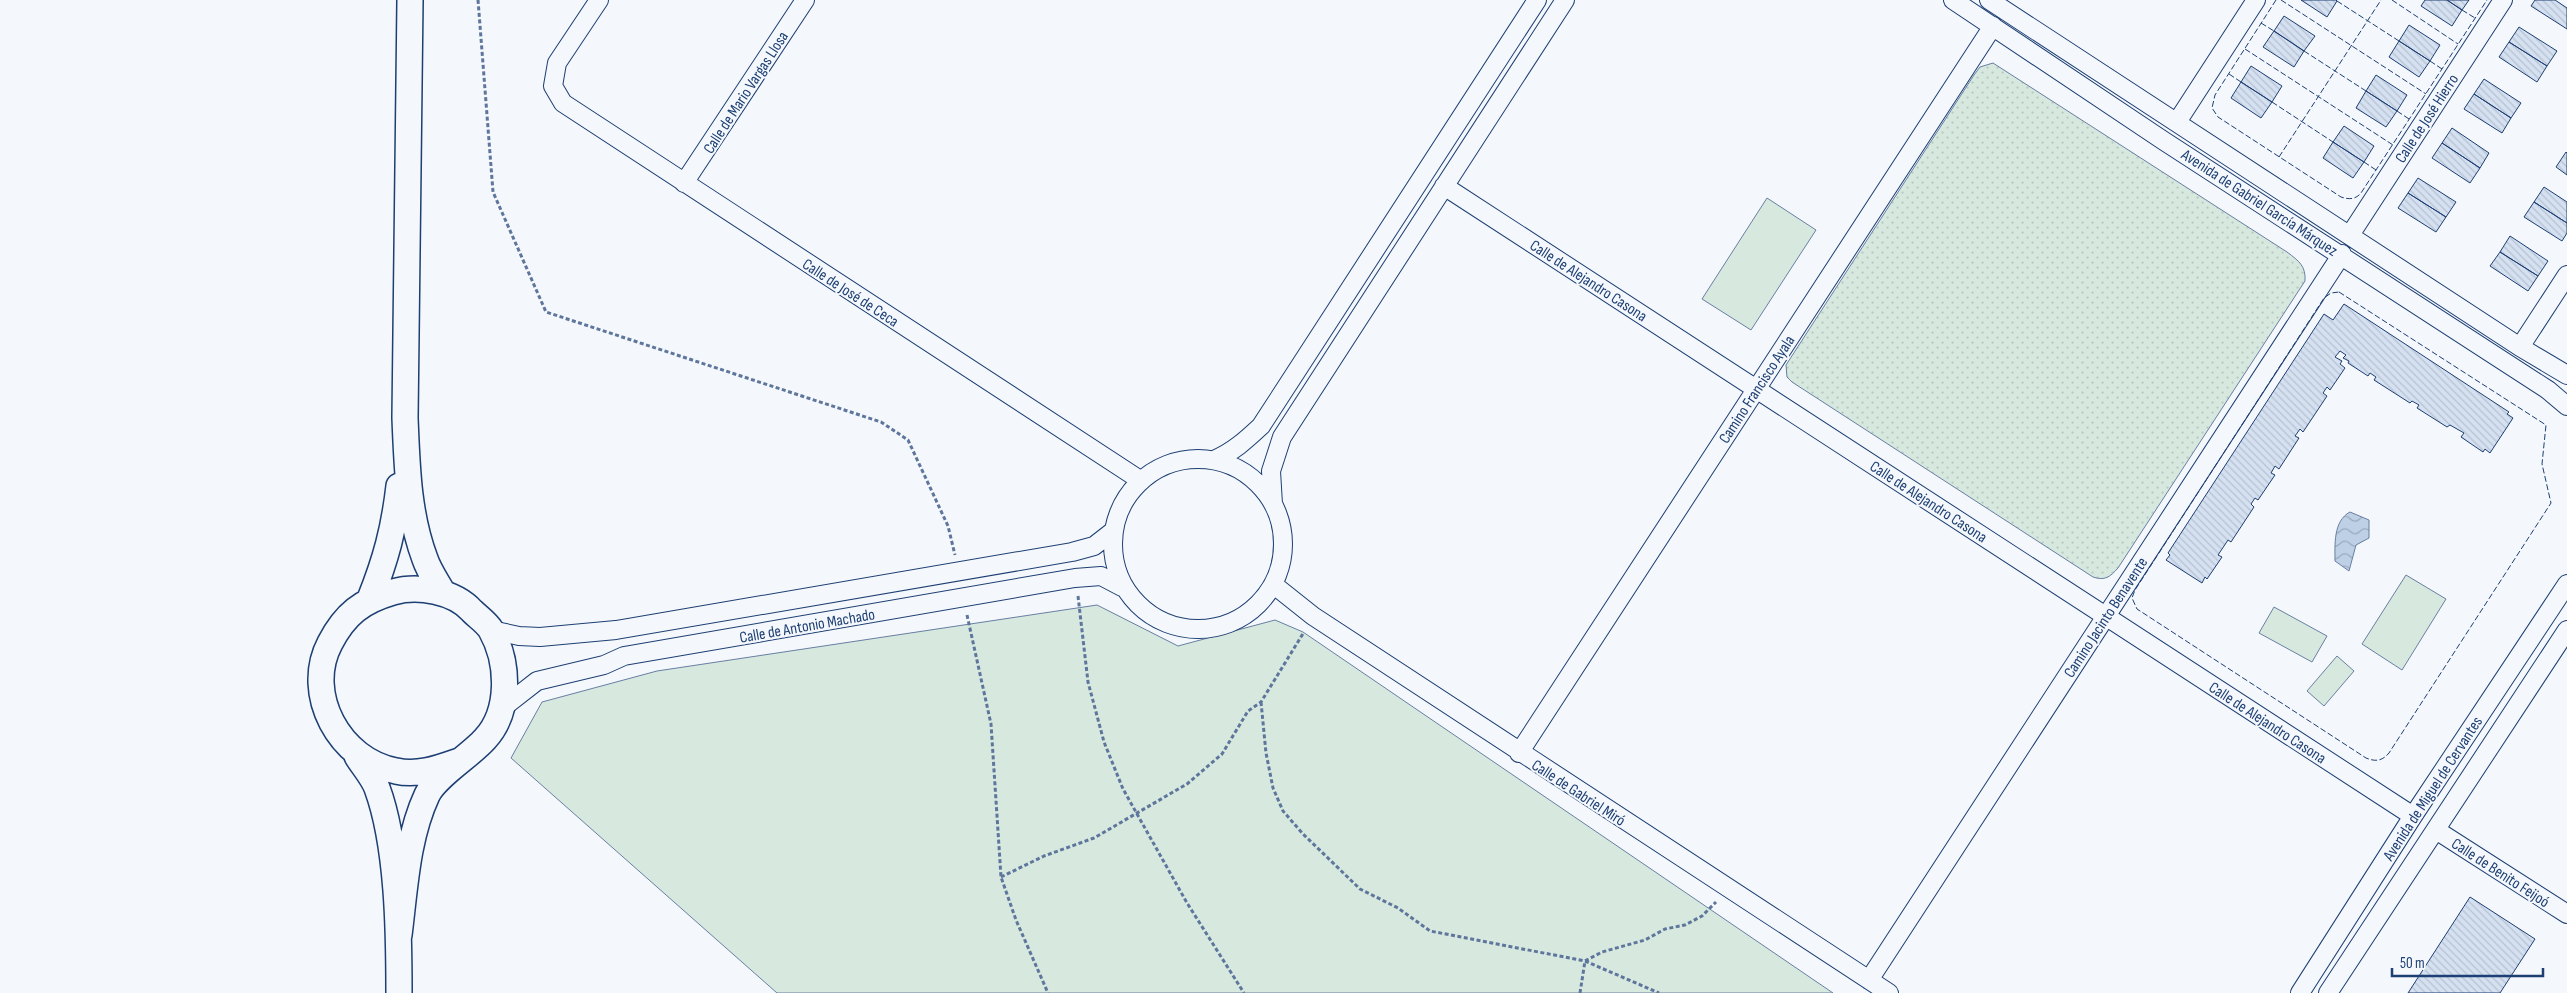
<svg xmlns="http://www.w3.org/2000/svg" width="2567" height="993" font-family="'Sofia Sans Condensed',sans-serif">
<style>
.grass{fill:url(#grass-dots);stroke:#687fa3}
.park{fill:#d7e8df;stroke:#687fa3}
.water{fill:url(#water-waves);stroke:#687fa3}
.building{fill:url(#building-back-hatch);stroke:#1d3f73}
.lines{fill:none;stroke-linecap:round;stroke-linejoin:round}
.minor-casing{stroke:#1d3f73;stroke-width:20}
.secondary-casing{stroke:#1d3f73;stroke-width:28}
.path{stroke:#5e769c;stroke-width:3;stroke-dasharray:4 2.5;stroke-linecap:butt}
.minor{stroke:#f4f7fb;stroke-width:18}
.secondary{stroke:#f4f7fb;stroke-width:25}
.fence{stroke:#1d3f73;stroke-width:1;stroke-dasharray:6 2.5;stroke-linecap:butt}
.labels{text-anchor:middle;stroke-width:4;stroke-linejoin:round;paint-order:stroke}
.street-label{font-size:16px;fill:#1d3f73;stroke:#f4f7fb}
</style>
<defs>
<pattern id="grass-dots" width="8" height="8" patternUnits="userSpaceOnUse" patternTransform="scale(1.25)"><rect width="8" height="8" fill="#d7e8df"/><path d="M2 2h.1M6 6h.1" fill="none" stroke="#b8c8c3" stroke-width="1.8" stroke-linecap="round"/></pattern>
<pattern id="water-waves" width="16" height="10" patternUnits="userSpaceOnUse" patternTransform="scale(1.25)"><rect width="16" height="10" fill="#bed0e5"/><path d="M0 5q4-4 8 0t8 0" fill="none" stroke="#9aaabe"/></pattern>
<pattern id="building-back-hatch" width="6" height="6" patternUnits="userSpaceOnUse" patternTransform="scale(1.25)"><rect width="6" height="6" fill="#d5e0f0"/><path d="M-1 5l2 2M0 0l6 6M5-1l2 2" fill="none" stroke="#b6c1d1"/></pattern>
</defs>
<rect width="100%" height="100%" fill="#f4f7fb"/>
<path class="grass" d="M 1993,63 L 2287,252 C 2299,261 2306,266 2305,281 L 2118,568 C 2110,577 2105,581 2093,577 L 1792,382 L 1787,377 L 1786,365 L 1974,75 L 1980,67 Z"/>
<path class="park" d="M 1767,198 L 1816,230 L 1751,330 L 1702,299 Z
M 2406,575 L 2446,599 L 2402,670 L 2362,644 Z
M 1097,605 L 1178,646 L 1275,620 L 1303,632 L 1833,993 L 777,993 L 511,758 L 542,702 L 657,671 Z
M 2274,607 L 2327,636 L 2312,662 L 2259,633 Z
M 2337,656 L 2354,671 L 2324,706 L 2307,691 Z"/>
<path class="water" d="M 2350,512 L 2369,520 L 2369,538 L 2356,545 L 2349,571 L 2335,561 C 2335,545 2333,521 2350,512 Z"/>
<path class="building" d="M 2301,0 L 2336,0 L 2337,1 L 2327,17 Z
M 2425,0 L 2447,0 L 2462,10 L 2452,26 L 2421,6 Z
M 2447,0 L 2469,0 L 2462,10 Z
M 2535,0 L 2555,0 L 2567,8 L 2567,29 L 2531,6 Z
M 2284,16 L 2315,36 L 2304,51 L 2274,31 Z
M 2409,25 L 2440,45 L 2430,61 L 2399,41 Z
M 2519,27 L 2557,51 L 2547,66 L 2509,42 Z
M 2274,31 L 2304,51 L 2294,67 L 2263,47 Z
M 2399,41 L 2430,61 L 2419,77 L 2389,57 Z
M 2509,42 L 2547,66 L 2537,82 L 2499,57 Z
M 2251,66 L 2282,86 L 2272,102 L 2241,82 Z
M 2376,75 L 2407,95 L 2397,111 L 2366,91 Z
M 2484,79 L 2521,103 L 2511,118 L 2474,94 Z
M 2241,82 L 2272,102 L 2261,118 L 2231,98 Z
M 2366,91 L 2397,111 L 2386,127 L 2356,108 Z
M 2474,94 L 2511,118 L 2502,133 L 2464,109 Z
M 2344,126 L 2374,146 L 2364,162 L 2333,142 Z
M 2452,128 L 2489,153 L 2480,168 L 2442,143 Z
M 2333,142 L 2364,162 L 2353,178 L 2323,158 Z
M 2442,143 L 2480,168 L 2470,183 L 2432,158 Z
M 2566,152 L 2567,153 L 2567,175 L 2556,167 Z
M 2418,178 L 2456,202 L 2446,217 L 2408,193 Z
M 2544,187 L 2567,202 L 2567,223 L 2534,202 Z
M 2408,193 L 2446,217 L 2436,232 L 2398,208 Z
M 2534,202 L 2567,223 L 2567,233 L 2562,241 L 2524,217 Z
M 2510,236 L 2548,261 L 2538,276 L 2500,252 Z
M 2500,252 L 2538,276 L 2528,291 L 2490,266 Z
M 2344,304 L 2509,412 L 2507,414 L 2513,418 L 2490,453 L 2485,449 L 2483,452 L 2461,437 L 2464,433 L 2450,425 L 2447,427 L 2417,408 L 2419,405 L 2412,401 L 2410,403 L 2374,380 L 2376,377 L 2370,373 L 2368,376 L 2348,363 L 2349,361 L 2343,358 L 2346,355 L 2340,351 L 2335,357 L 2342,361 L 2340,364 L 2345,368 L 2330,390 L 2327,387 L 2323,393 L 2327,396 L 2303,432 L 2300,429 L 2295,436 L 2299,438 L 2279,469 L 2275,466 L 2271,473 L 2275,475 L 2258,500 L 2255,498 L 2251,504 L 2254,507 L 2231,542 L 2228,540 L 2218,555 L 2222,557 L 2207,579 L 2205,577 L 2202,583 L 2166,560 L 2170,555 L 2168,553 L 2324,314 L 2333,320 Z
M 2470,897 L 2535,939 L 2500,993 L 2408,993 Z"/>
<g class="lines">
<g class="minor-casing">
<path id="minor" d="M 599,0 L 557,63 L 553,86 L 563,103 L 1140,480
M 1953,0 L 2164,141 L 2548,390 L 2567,406
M 1989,0 L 2520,347 L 2567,375
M 2177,122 L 2256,0
M 684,183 L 805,0
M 1444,186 L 2413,816
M 2350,235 L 2503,0
M 2520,347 L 2567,275
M1113 544a85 85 0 1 1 170 0a85 85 0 1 1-170 0Z
M 1214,460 C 1233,452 1246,440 1261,426 L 1537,0
M 1273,504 L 1271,471 L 1282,437 L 1565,0
M 1274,585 L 1313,616 L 1889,993
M 491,630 L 519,636 L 540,637 L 616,630 L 1072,552 L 1094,546 L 1112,532
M 501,709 L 537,681 L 604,665 L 624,656 L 1075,578 L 1101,576 L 1122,587
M 1519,753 L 1993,26
M 2436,830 L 2567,914
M 1869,980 L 2342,254
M 2300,993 L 2413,816 L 2567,584
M 2328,993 L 2567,630"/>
</g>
<g class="secondary-casing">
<path id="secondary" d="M 410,0 L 405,418 C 407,466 408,514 425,559 C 429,571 437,582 443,593
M 370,599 C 386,559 394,529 399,486
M 357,756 C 363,766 373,777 377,788 C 398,845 399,932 399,993
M 399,935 C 405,888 407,838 427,795 C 436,776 470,756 485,739 C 511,711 509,662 491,630 C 487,623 478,617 472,611 C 454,591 418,585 393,592 C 362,601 345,614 330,643 C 303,694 340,761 396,771 C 418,776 439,768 459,761"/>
</g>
<path class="path" d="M 478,0 L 493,192 L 546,312 L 881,422 L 908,440 L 948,526 L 955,555
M 1078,596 L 1088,682 L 1104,742 L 1123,789 L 1187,903 L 1244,993
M 967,615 L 991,724 L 1001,877 L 1016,920 L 1048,993
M 1261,702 L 1266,753 L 1273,788 L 1283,811 L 1303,834 L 1360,889 L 1398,908 L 1430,931 L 1585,961 L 1659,993
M 1001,877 L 1044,856 L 1094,838 L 1187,784 L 1222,754 L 1248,711 L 1261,702 L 1304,632
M 1580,993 L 1585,961 L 1602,952 L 1645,940 L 1665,929 L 1685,925 L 1702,916 L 1716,902"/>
<use href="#minor" class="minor"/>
<use href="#secondary" class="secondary"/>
<path class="fence" d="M 2276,0 L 2215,95 L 2212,108 L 2218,117 L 2341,197 C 2350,200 2356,199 2361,193 L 2487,0
M 2281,0 L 2426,94
M 2392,0 L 2458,44
M 2337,1 L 2399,41
M 2462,10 L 2475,18
M 2261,23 L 2274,31
M 2245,49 L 2393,145
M 2304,51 L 2366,91
M 2430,61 L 2442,69
M 2229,74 L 2241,82
M 2272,102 L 2333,142
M 2397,111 L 2409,119
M 2279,157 L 2381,0
M 2364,162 L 2376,170
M 2339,292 L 2546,425 L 2542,464 L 2551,503 L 2389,753 C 2382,761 2376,762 2366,758 L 2137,609 L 2132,598 L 2135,590 L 2324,298 L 2331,293 Z"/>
</g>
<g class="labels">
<g class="street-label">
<text transform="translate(745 92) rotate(-57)" y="6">Calle de Mario Vargas Llosa</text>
<text transform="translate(2426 118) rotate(-57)" y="6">Calle de José Hierro</text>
<text transform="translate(2260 202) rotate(33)" y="6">Avenida de Gabriel García Márquez</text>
<text transform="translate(1589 280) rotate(33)" y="6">Calle de Alejandro Casona</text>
<text transform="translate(851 292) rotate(33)" y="6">Calle de José de Ceca</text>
<text transform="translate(1756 389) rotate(-57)" y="6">Camino Francisco Ayala</text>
<text transform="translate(1929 501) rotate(33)" y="6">Calle de Alejandro Casona</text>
<text transform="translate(2105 617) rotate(-57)" y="6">Camino Jacinto Benavente</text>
<text transform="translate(807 625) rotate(-10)" y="6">Calle de Antonio Machado</text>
<text transform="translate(2268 722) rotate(33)" y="6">Calle de Alejandro Casona</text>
<text transform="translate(2432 788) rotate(-57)" y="6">Avenida de Miguel de Cervantes</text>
<text transform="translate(1579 792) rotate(33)" y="6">Calle de Gabriel Miró</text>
<text transform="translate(2501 872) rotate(33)" y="6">Calle de Benito Feijoó</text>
</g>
</g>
<path d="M2392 968v8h151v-8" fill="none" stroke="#1d3f73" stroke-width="2.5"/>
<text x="2400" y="968" font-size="15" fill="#1d3f73" stroke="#f4f7fb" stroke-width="4" paint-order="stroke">50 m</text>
</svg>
